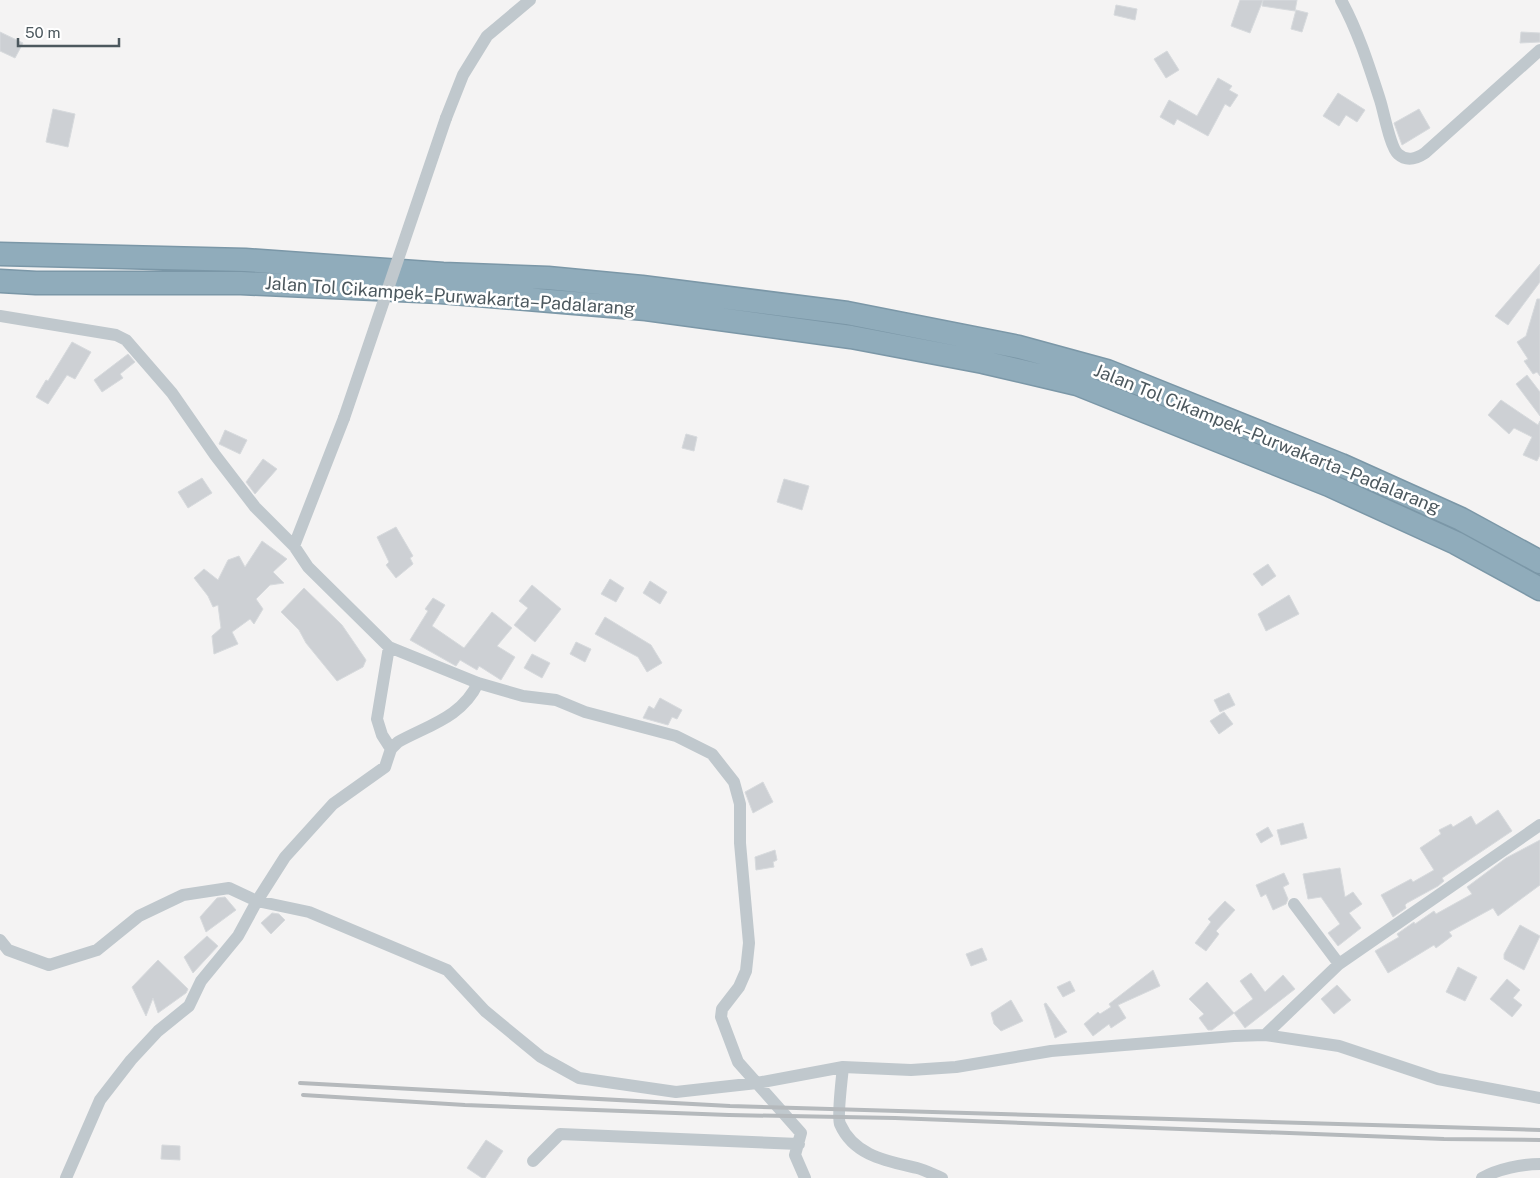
<svg xmlns="http://www.w3.org/2000/svg" width="1540" height="1178" font-family="'Public Sans',sans-serif">
<style>
.building{fill:#cdd0d4;stroke:#d7dadd}
.lines{fill:none;stroke-linecap:round;stroke-linejoin:round}
.highway-casing{stroke:#7b97a7;stroke-width:25}
.street{stroke:#c0c8cd;stroke-width:12}
.highway{stroke:#90acbb;stroke-width:22}
.rail{stroke:#b5b9bc;stroke-width:4}
.street-bridge{stroke:#c0c8cd;stroke-width:12}
.labels{text-anchor:middle;stroke-width:5;stroke-linejoin:round;paint-order:stroke}
.street-label{font-size:18px;fill:#4c585e;stroke:#fff}
</style>
<rect width="100%" height="100%" fill="#f4f3f3"/>
<path class="building" d="M 1240,0 L 1297,0 L 1295,11 L 1262,6 L 1263,0 L 1250,33 L 1231,26 Z
M 1116,5 L 1137,9 L 1135,20 L 1114,15 Z
M 1296,10 L 1308,13 L 1302,32 L 1291,29 Z
M 0,32 L 23,43 L 15,58 L 0,51 Z
M 1521,32 L 1540,33 L 1540,42 L 1520,43 Z
M 1167,51 L 1179,70 L 1166,78 L 1154,59 Z
M 1218,78 L 1232,86 L 1229,90 L 1238,95 L 1230,107 L 1225,104 L 1208,136 L 1177,119 L 1174,125 L 1160,117 L 1169,100 L 1197,116 Z
M 1338,93 L 1365,110 L 1357,122 L 1346,115 L 1339,126 L 1323,116 Z
M 53,109 L 75,114 L 68,147 L 46,142 Z
M 1419,109 L 1430,128 L 1402,145 L 1394,123 Z
M 1540,264 L 1540,282 L 1508,325 L 1495,316 Z
M 1537,299 L 1540,299 L 1540,376 L 1537,372 L 1533,374 L 1524,361 L 1528,359 L 1517,342 L 1526,336 Z
M 72,342 L 91,352 L 75,379 L 67,375 L 48,404 L 36,397 L 46,380 L 48,381 Z
M 128,354 L 135,362 L 120,374 L 123,378 L 102,392 L 94,380 Z
M 1527,375 L 1540,392 L 1540,416 L 1516,384 Z
M 1501,400 L 1538,425 L 1540,421 L 1540,455 L 1537,461 L 1523,455 L 1532,437 L 1514,428 L 1509,434 L 1488,415 Z
M 225,430 L 247,440 L 240,454 L 219,444 Z
M 686,434 L 697,437 L 694,451 L 682,448 Z
M 263,459 L 277,469 L 255,494 L 246,482 Z
M 202,478 L 212,493 L 188,508 L 178,492 Z
M 784,479 L 809,486 L 802,510 L 777,502 Z
M 396,527 L 413,556 L 410,558 L 413,564 L 396,578 L 386,565 L 389,562 L 377,537 Z
M 262,541 L 287,559 L 273,572 L 284,583 L 270,585 L 256,599 L 263,609 L 254,624 L 250,619 L 232,632 L 238,644 L 214,654 L 212,636 L 221,628 L 218,605 L 213,607 L 208,596 L 194,578 L 204,569 L 218,580 L 228,560 L 239,556 L 245,567 Z
M 1268,564 L 1276,576 L 1262,586 L 1253,574 Z
M 610,579 L 624,588 L 616,602 L 601,594 Z
M 650,581 L 667,592 L 660,604 L 643,593 Z
M 532,585 L 561,609 L 535,642 L 514,625 L 528,608 L 519,601 Z
M 304,588 L 342,625 L 366,660 L 363,667 L 337,681 L 306,643 L 299,630 L 281,612 Z
M 1289,595 L 1299,614 L 1266,631 L 1258,614 Z
M 433,598 L 445,605 L 432,626 L 464,648 L 492,612 L 512,628 L 497,646 L 515,657 L 501,680 L 479,666 L 477,670 L 460,660 L 456,666 L 410,640 L 428,611 L 425,609 Z
M 605,617 L 651,645 L 662,663 L 647,672 L 638,657 L 595,634 Z
M 576,642 L 591,649 L 585,662 L 570,654 Z
M 532,654 L 550,663 L 542,678 L 524,668 Z
M 1229,693 L 1235,705 L 1220,712 L 1214,700 Z
M 660,698 L 682,710 L 677,719 L 672,717 L 668,725 L 643,718 L 649,706 L 654,709 Z
M 1224,712 L 1233,724 L 1219,734 L 1210,721 Z
M 763,782 L 773,802 L 753,813 L 745,792 Z
M 1498,810 L 1512,831 L 1442,878 L 1444,881 L 1438,886 L 1407,903 L 1405,905 L 1406,908 L 1393,917 L 1381,895 L 1411,879 L 1413,882 L 1434,870 L 1420,848 L 1441,834 L 1439,830 L 1451,824 L 1453,827 L 1471,816 L 1476,825 Z
M 1303,823 L 1307,838 L 1281,845 L 1277,830 Z
M 1268,827 L 1273,836 L 1261,843 L 1256,834 Z
M 1540,840 L 1540,885 L 1498,916 L 1493,908 L 1449,932 L 1452,936 L 1436,948 L 1434,945 L 1388,973 L 1375,951 L 1399,937 L 1397,934 L 1414,922 L 1415,924 L 1434,911 L 1436,914 L 1472,894 L 1467,887 L 1506,858 Z
M 775,850 L 777,860 L 773,862 L 774,867 L 756,870 L 755,857 Z
M 1340,868 L 1345,897 L 1353,892 L 1362,904 L 1349,913 L 1361,928 L 1338,946 L 1328,933 L 1340,924 L 1321,897 L 1308,899 L 1303,874 Z
M 1284,873 L 1289,884 L 1283,887 L 1288,899 L 1286,904 L 1273,910 L 1266,894 L 1261,897 L 1256,885 Z
M 225,897 L 236,910 L 206,932 L 200,917 L 217,898 Z
M 1225,901 L 1235,910 L 1216,931 L 1219,934 L 1206,951 L 1195,943 L 1211,922 L 1208,919 Z
M 272,913 L 279,914 L 285,920 L 271,934 L 261,923 Z
M 1520,925 L 1540,936 L 1524,970 L 1504,959 L 1504,954 Z
M 207,936 L 218,946 L 193,973 L 184,957 Z
M 982,948 L 987,960 L 971,966 L 966,954 Z
M 158,960 L 188,989 L 186,993 L 158,1013 L 153,998 L 146,1016 L 132,987 Z
M 1458,967 L 1477,977 L 1465,1001 L 1446,992 Z
M 1153,970 L 1160,986 L 1118,1005 L 1126,1018 L 1111,1028 L 1109,1024 L 1093,1036 L 1084,1024 L 1098,1012 L 1100,1014 L 1111,1007 L 1109,1004 Z
M 1251,973 L 1265,992 L 1283,975 L 1295,989 L 1245,1028 L 1234,1013 L 1253,999 L 1240,981 Z
M 1507,979 L 1520,990 L 1513,998 L 1522,1005 L 1512,1017 L 1490,999 Z
M 1070,981 L 1075,991 L 1063,997 L 1057,987 Z
M 1207,982 L 1234,1013 L 1212,1030 L 1208,1030 L 1199,1018 L 1204,1014 L 1189,999 Z
M 1337,985 L 1351,1000 L 1334,1014 L 1321,999 Z
M 1011,1000 L 1023,1021 L 1001,1031 L 994,1024 L 991,1013 Z
M 1046,1003 L 1067,1032 L 1055,1038 L 1044,1004 Z
M 486,1140 L 503,1151 L 485,1178 L 482,1178 L 467,1168 Z
M 162,1145 L 180,1146 L 180,1160 L 161,1159 Z"/>
<g class="lines">
<g class="highway-casing">
<path id="highway" d="M 0,254 L 245,260 L 443,274 L 548,278 L 642,287 L 847,313 L 1019,347 L 1107,371 L 1341,465 L 1461,519 L 1540,562
M 0,281 L 36,283 L 241,283 L 441,292 L 646,309 L 851,337 L 983,362 L 1077,384 L 1329,485 L 1456,543 L 1540,589"/>
</g>
<path class="street" d="M 1341,0 C 1358,31 1369,66 1380,100 C 1384,112 1390,147 1398,154 C 1407,162 1416,159 1425,153 L 1540,50
M 446,118 L 463,75 L 487,36 L 530,0
M 0,316 L 116,335 L 126,340 L 172,393 L 215,455 L 255,507 L 294,546 L 308,567 L 389,647 L 478,683 L 523,696 L 556,700 L 585,712 L 676,736 L 712,754 L 734,782 L 740,804 L 740,843 L 749,943 L 746,971 L 739,987 L 722,1009 L 721,1017 L 738,1062 L 801,1133 L 795,1155 L 805,1178
M 294,546 L 344,418
M 389,647 L 377,719 L 382,735 L 391,749
M 1294,904 L 1339,964
M 0,940 L 8,950 L 49,965 L 97,950 L 139,916 L 183,895 L 229,888 L 257,901 L 309,912 L 447,970 L 485,1011 L 541,1057 L 579,1078 L 676,1092 L 757,1083 L 843,1067
M 1265,1035 L 1339,1046 L 1438,1079 L 1540,1098
M 533,1161 L 560,1134 L 799,1144
M 66,1178 L 100,1100 L 131,1060 L 158,1031 L 189,1006 L 201,981 L 238,936 L 257,901 L 285,857 L 333,804 L 385,767 L 391,749 L 398,742 C 429,725 462,717 478,683
M 942,1178 C 934,1175 925,1170 917,1168 C 887,1161 854,1156 840,1124 C 837,1117 842,1077 843,1067 L 911,1070 L 956,1067 L 1051,1051 L 1234,1036 L 1265,1035 L 1339,964 L 1540,825
M 1482,1178 C 1498,1169 1522,1164 1540,1164"/>
<use href="#highway" class="highway"/>
<path class="rail" d="M 300,1083 L 730,1106 L 1540,1130
M 303,1095 L 465,1105 L 729,1115 L 895,1118 L 1444,1139 L 1540,1140"/>
<path class="street-bridge" d="M 344,418 L 446,118"/>
</g>
<g class="labels">
<g class="street-label">
<text transform="translate(450 296) rotate(4)" y="6">Jalan Tol Cikampek–Purwakarta–Padalarang</text>
<text transform="translate(1267 439) rotate(22)" y="6">Jalan Tol Cikampek–Purwakarta–Padalarang</text>
</g>
</g>
<path d="M18 38v8h101v-8" fill="none" stroke="#4c585e" stroke-width="2.5"/>
<text x="25" y="38" font-size="15" fill="#4c585e" stroke="#ffffff" stroke-width="4" paint-order="stroke">50 m</text>
</svg>
